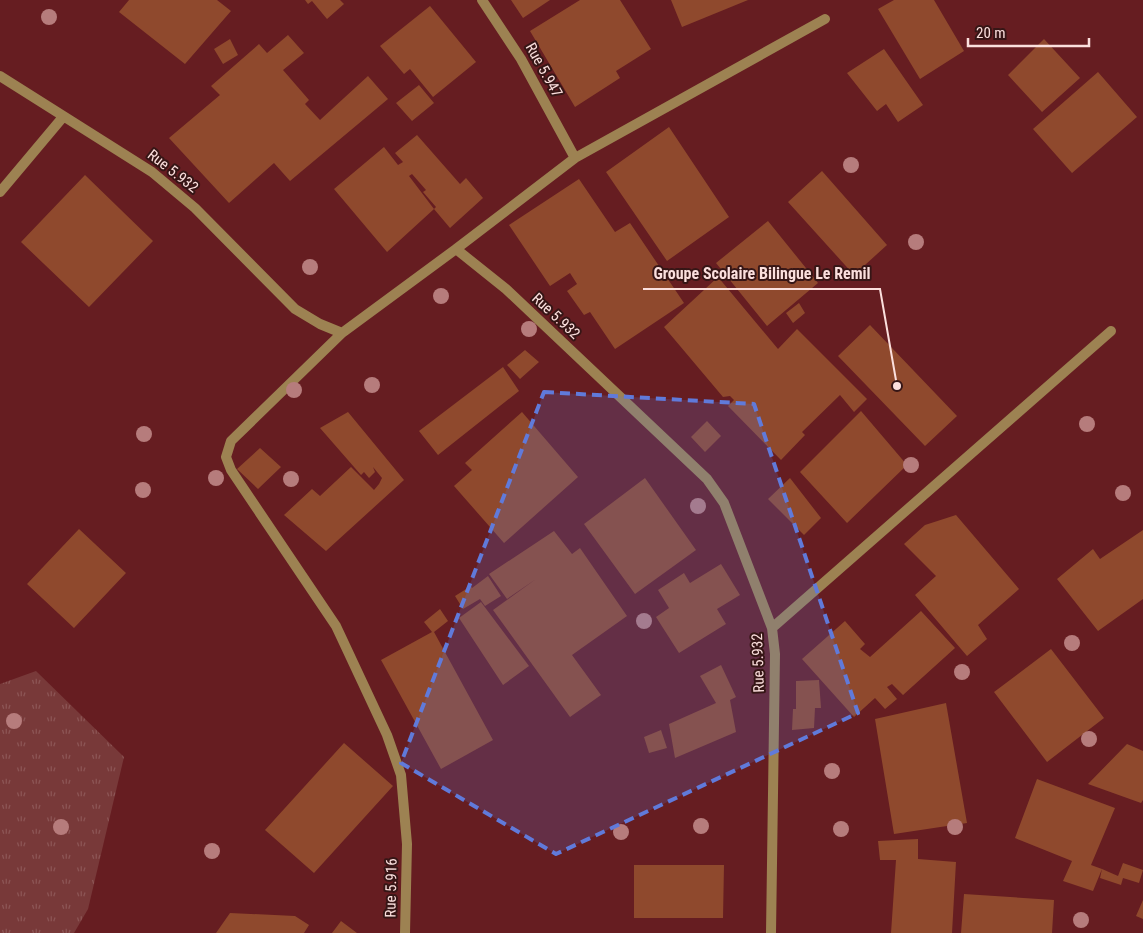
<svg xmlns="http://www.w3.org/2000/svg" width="1143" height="933" font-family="'Roboto Condensed',sans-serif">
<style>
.grass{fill:url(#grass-tufts)}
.building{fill:#8f492d;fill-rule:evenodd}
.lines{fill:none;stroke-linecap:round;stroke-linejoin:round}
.street{stroke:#9d8252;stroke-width:10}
.tree{fill:#b67c7c}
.marked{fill:#607ada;fill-opacity:0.2;stroke:#607ada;stroke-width:4;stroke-dasharray:10 6;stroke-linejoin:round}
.labels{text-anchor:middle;stroke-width:4;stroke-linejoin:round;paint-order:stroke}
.street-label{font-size:15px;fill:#fbdfdd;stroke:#361616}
.leader{fill:none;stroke:#fbdfdd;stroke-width:2}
.callout-dot{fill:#fbdfdd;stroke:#361616;stroke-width:2}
.callout-label{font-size:16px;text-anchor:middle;font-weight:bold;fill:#fbdfdd;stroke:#361616;stroke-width:4;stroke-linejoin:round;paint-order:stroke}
</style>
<defs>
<pattern id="grass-tufts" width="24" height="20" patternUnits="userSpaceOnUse" patternTransform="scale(1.25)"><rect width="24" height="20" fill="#783939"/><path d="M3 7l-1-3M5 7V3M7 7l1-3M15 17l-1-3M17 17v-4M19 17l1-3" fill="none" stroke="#8c5555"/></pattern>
</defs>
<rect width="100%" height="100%" fill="#661d21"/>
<path class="grass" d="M 36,671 L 124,757 L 88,909 L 74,933 L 0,933 L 0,684 Z"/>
<path class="building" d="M 129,0 L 217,0 L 231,11 L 185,64 L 119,12 Z
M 305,0 L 340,0 L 344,4 L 327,19 L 312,1 L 308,4 Z
M 511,0 L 550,0 L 523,18 Z
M 580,0 L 620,0 L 651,49 L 616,71 L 620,78 L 575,107 L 530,31 Z
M 671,0 L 748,0 L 682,27 Z
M 894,0 L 934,0 L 964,51 L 920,79 L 878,9 Z
M 430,6 L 476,62 L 433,97 L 410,69 L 404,74 L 380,46 Z
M 288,35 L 304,53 L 283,70 L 309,100 L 305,104 L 320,120 L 368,76 L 388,99 L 290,181 L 274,163 L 229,203 L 169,138 L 220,95 L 211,86 L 259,44 L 267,53 Z
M 230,39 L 238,55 L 223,64 L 214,49 Z
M 1044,39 L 1080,78 L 1042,112 L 1008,75 Z
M 884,49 L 923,105 L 898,122 L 886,104 L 877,111 L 847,73 Z
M 1098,72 L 1137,117 L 1072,173 L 1033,129 Z
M 419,85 L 434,103 L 412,121 L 396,103 Z
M 669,127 L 729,217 L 667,261 L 606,172 Z
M 417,135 L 460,184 L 466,178 L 483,198 L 450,228 L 434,209 L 387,252 L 334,189 L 384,147 L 398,165 L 403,162 L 395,153 ZM 412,174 L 426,190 L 423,192 L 436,207 L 434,209 L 409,176 Z
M 822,171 L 887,245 L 854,275 L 788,202 Z
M 85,175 L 153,241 L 89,307 L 21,242 Z
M 579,179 L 615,232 L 630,223 L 684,303 L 615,349 L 590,312 L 584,315 L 567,291 L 577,284 L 570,273 L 550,286 L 509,225 Z
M 768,221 L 818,283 L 767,326 L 716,263 Z
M 718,277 L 778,349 L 797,329 L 867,399 L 854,412 L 840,395 L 802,432 L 805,435 L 781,460 L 728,406 L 734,400 L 730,396 L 723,397 L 664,327 Z
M 799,303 L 805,313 L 793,323 L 786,313 Z
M 870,325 L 957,416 L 925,446 L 838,356 Z
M 525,350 L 539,362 L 520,379 L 507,365 Z
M 503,367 L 519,391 L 438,455 L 419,431 Z
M 861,411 L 907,465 L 847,523 L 800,472 Z
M 348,412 L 404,480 L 326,551 L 284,515 L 312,489 L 320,496 L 351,467 L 374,490 L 379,484 L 382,478 L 373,467 L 375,472 L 369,478 L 364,472 L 361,475 L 320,428 Z
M 522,412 L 578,477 L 504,543 L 454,486 L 472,470 L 465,463 Z
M 707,421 L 721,436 L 705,452 L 691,437 Z
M 260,448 L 281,467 L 258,489 L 237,469 Z
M 645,478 L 696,550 L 635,594 L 584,524 Z
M 790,478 L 821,518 L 804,535 L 768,499 Z
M 956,515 L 1019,589 L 978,625 L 987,639 L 967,656 L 915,595 L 936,576 L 904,544 L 925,525 Z
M 79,529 L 126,573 L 74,628 L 27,584 Z
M 1143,530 L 1143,599 L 1098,631 L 1057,579 L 1093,549 L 1100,559 Z
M 554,531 L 572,554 L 580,548 L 627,616 L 572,655 L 601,695 L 570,717 L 493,610 L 536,579 L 507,599 L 489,574 Z
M 721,564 L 740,595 L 717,609 L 726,624 L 679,653 L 656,617 L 669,608 L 658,590 L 684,573 L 690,583 Z
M 488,576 L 501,596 L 485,606 L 480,599 L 463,609 L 455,596 L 471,586 L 472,588 Z
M 481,602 L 529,666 L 503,685 L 459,618 Z
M 440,609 L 448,621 L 434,632 L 493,740 L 441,769 L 381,660 L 432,632 L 424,622 Z
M 921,611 L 955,648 L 903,695 L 892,684 L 887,687 L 897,699 L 885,709 L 875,698 L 854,717 L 802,659 L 845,621 L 865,644 L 860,649 L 870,657 Z
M 1051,649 L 1104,718 L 1047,762 L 994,692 Z
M 721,665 L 736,697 L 730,700 L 736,732 L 675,758 L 669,724 L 716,703 L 700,676 Z
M 819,680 L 821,708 L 815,708 L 814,728 L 792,730 L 793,709 L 796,709 L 796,681 Z
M 946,703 L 967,823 L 894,834 L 875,719 Z
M 661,730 L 667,748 L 649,753 L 644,737 Z
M 344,743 L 393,786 L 314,873 L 265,830 Z
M 1127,744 L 1143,751 L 1143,800 L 1141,803 L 1088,784 Z
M 1037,779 L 1115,808 L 1091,865 L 1102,869 L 1093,891 L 1063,881 L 1072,861 L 1015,838 Z
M 918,839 L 918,859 L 956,862 L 952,933 L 891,933 L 896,860 L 880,860 L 878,841 Z
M 1123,863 L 1143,870 L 1139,883 L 1123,878 L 1121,885 L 1100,878 L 1102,869 L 1118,876 Z
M 634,865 L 724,865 L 723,918 L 634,918 Z
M 964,894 L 1054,900 L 1052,933 L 961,933 Z
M 1143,900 L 1143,919 L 1136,916 Z
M 230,913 L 295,916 L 309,925 L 304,933 L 216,933 Z
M 341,921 L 357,933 L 332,933 Z"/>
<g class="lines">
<path class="street" d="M 482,0 L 521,59 L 575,158
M 0,76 L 152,172 L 195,208 L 295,309 L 320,324 L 342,333 L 456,249 L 506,289 L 707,479 L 724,503 L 772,628 L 775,654 L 771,933
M 0,192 L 63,117
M 456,249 L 575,158 L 825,19
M 342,333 L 231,441 L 226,457 L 231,470 L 336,626 L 387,735 L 401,775 L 407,844 L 405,933
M 772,628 L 1111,331"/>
</g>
<g class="tree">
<circle cx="49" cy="17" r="8"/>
<circle cx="851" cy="165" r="8"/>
<circle cx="916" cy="242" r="8"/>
<circle cx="310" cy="267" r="8"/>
<circle cx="441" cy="296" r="8"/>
<circle cx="529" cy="329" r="8"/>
<circle cx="372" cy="385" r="8"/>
<circle cx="294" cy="390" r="8"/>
<circle cx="1087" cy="424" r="8"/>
<circle cx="144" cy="434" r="8"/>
<circle cx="911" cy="465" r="8"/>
<circle cx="216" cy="478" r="8"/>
<circle cx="291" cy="479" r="8"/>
<circle cx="143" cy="490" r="8"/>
<circle cx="1123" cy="493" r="8"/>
<circle cx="698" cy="506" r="8"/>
<circle cx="644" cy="621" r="8"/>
<circle cx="1072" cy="643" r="8"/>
<circle cx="962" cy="672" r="8"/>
<circle cx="14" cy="721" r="8"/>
<circle cx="1089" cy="739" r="8"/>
<circle cx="832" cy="771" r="8"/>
<circle cx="701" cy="826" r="8"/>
<circle cx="61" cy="827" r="8"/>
<circle cx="955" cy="827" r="8"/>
<circle cx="841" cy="829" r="8"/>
<circle cx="621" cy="832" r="8"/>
<circle cx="212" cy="851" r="8"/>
<circle cx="1081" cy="920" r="8"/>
</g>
<path class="marked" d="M 544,392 L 754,404 L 858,713 L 556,854 L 401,763 Z"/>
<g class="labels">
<g class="street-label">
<text transform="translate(544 70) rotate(61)" y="5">Rue 5.947</text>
<text transform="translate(173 171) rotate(38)" y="5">Rue 5.932</text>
<text transform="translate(556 316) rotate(43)" y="5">Rue 5.932</text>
<text transform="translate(758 663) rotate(-92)" y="5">Rue 5.932</text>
<text transform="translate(391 888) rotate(-89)" y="5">Rue 5.916</text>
</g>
</g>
<path class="leader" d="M897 386L880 289H643"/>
<circle class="callout-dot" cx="897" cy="386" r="5"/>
<g class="callout-label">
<text x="762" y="279">Groupe Scolaire Bilingue Le Remil</text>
</g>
<path d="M968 38v8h121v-8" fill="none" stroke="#fbdfdd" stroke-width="2.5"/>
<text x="976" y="38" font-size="15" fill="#fbdfdd" stroke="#361616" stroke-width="4" paint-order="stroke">20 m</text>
</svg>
